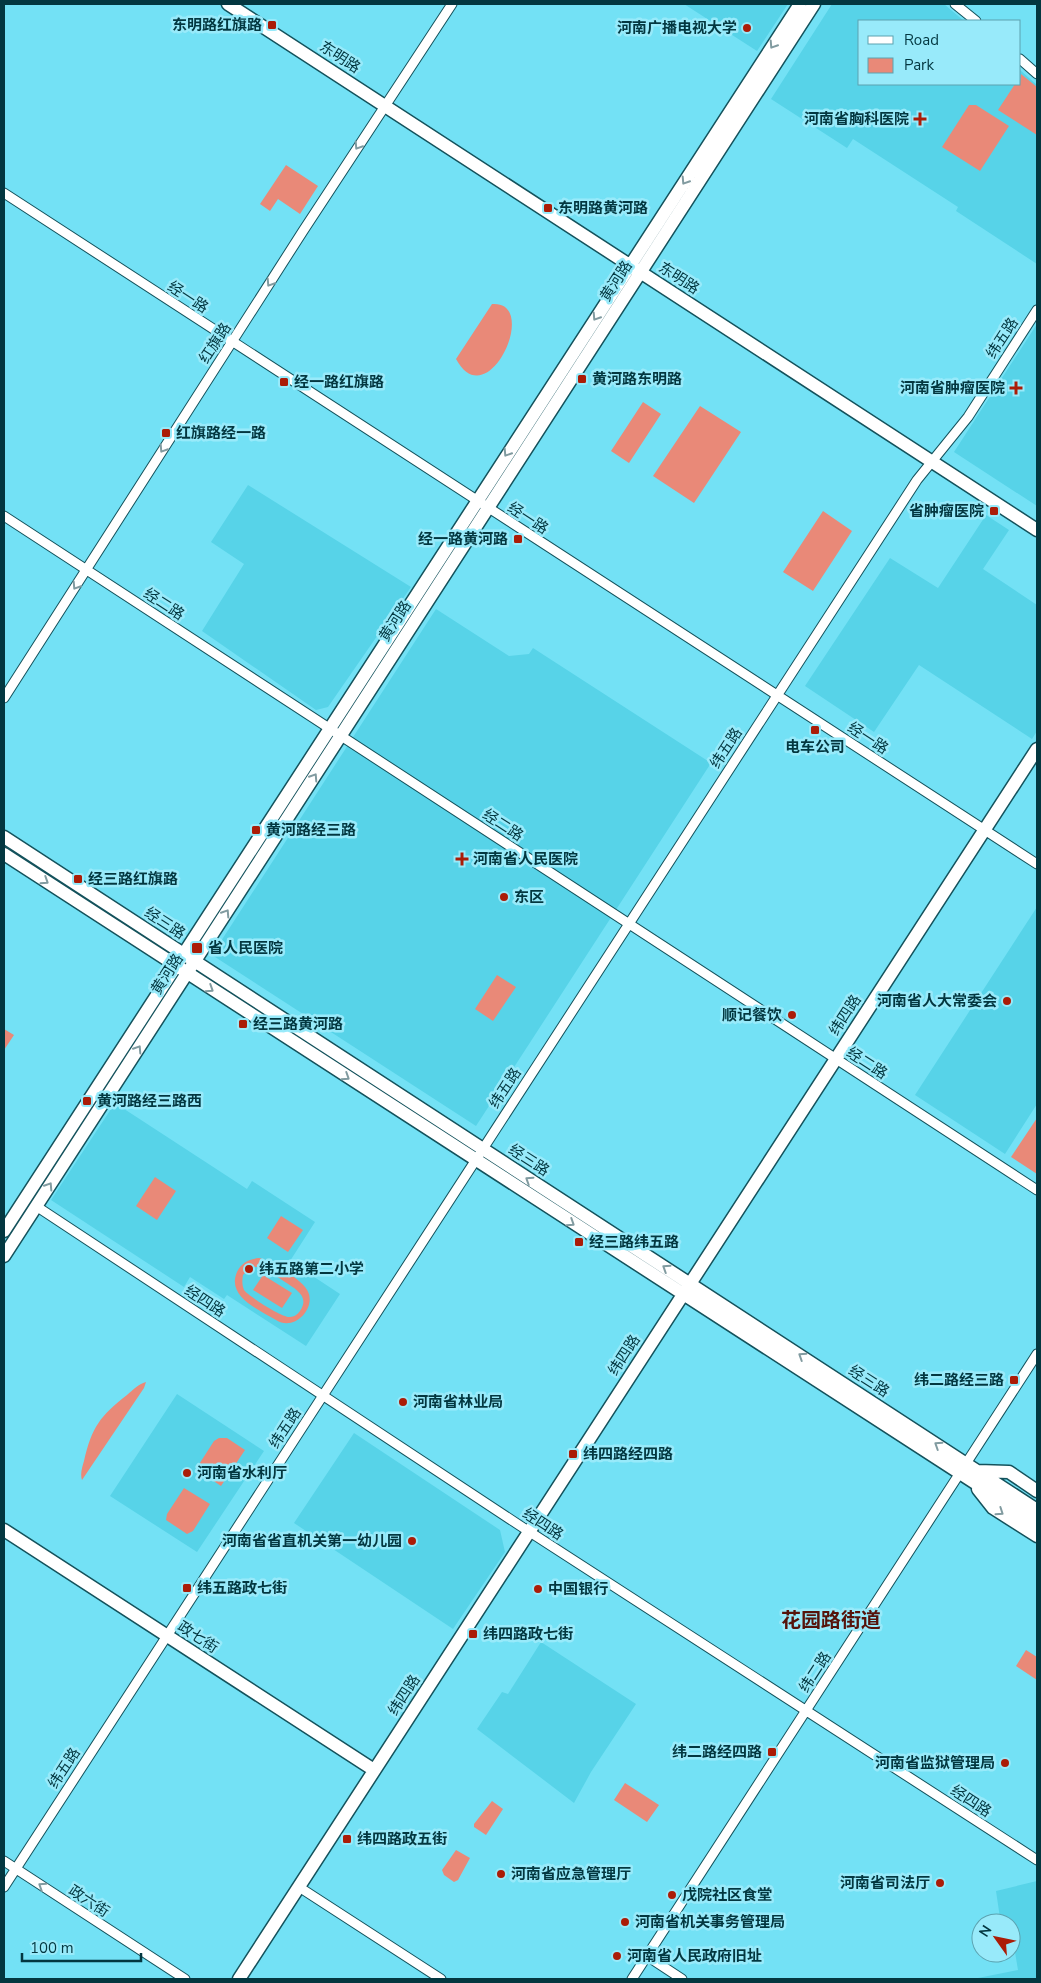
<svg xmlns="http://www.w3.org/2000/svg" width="1041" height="1983" font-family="'Nunito Sans','Noto Sans SC',sans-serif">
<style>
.built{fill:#57d3e8}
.green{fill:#e98978;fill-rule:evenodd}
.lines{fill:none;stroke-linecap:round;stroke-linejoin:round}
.street-casing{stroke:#14525c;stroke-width:11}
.secondary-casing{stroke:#14525c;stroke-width:15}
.street{stroke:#fff;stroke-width:9}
.secondary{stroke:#fff;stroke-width:12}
.oneway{stroke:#819ba0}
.poi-dot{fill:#ab1c07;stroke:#98eafa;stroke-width:2}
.labels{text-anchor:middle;stroke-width:5;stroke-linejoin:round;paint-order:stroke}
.poi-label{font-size:15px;font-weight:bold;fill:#033740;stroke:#98eafa;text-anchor:start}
.street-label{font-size:15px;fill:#033740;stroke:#98eafa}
.district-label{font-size:20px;font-weight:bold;fill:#56130a;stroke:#98eafa}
</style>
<rect width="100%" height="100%" fill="#73e1f5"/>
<path class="built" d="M 684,4 L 788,4 L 757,51 Z
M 832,4 L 944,4 L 964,21 L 860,21 L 860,84 L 1020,84 L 1020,70 L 1037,85 L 1037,264 L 956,211 L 958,207 L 853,139 L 847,148 L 771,99 Z
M 1037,324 L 1037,506 L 954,452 Z
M 248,485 L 411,587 L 328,707 L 316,710 L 202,631 L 244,564 L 211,542 Z
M 986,515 L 1009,530 L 983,569 L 1037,605 L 1037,731 L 1032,739 L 919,665 L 874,732 L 805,686 L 890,558 L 938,588 Z
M 436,609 L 509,656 L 529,654 L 533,648 L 711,763 L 476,1126 L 212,955 Z
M 1037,907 L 1037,1104 L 1005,1154 L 915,1095 Z
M 115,1103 L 247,1189 L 252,1181 L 315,1222 L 290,1261 L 340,1294 L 306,1346 L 227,1295 L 224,1299 L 190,1277 L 184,1287 L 51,1200 Z
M 177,1394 L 264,1451 L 197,1552 L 110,1496 Z
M 354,1433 L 500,1530 L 505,1552 L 453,1629 L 294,1523 Z
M 541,1642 L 636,1704 L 591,1772 L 574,1803 L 477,1729 L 502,1692 L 508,1694 Z
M 1037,1881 L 1037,1979 L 973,1979 L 1018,1970 L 1009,1917 L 1000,1918 L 996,1891 Z"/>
<path class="green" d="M 1021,74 L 1037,87 L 1037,135 L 998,110 L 1015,84 L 1020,84 Z
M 969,105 L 976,105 L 1009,126 L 980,171 L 942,147 Z
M 286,165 L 318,186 L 300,214 L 278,199 L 270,211 L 260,204 Z
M 492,304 C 541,300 488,418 456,359 Z
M 643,402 L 661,414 L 629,463 L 611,451 Z
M 700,406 L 741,432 L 694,503 L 653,476 Z
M 823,511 L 852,531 L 813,591 L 783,572 Z
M 497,975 L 516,987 L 493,1021 L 475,1009 Z
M 4,1029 L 14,1035 L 4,1050 Z
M 1037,1118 L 1037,1174 L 1011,1157 Z
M 155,1177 L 176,1191 L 157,1220 L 136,1206 Z
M 281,1216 L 303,1230 L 288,1252 L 267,1238 Z
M 259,1258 L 263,1259 C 276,1267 295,1275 305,1287 C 320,1304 296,1333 276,1320 C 260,1310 226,1297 237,1272 C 241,1263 249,1259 259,1258 ZM 251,1267 C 264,1265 275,1276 285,1282 C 296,1289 310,1297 300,1311 C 298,1314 294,1317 290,1317 C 283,1318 248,1296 244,1290 C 242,1285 242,1280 243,1275 Z
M 263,1275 L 292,1293 L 282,1308 L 253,1290 Z
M 146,1382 L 144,1388 L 82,1480 C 80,1474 82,1468 84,1461 C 92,1427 100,1416 127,1395 C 133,1390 138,1384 146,1382 Z
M 219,1438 L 227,1438 L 245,1450 L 221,1486 L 196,1469 L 214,1441 Z
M 184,1488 L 210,1504 L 193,1531 L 187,1534 L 166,1520 L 167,1514 Z
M 1026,1650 L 1037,1657 L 1037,1680 L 1016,1666 Z
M 625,1783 L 659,1805 L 647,1822 L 614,1800 Z
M 492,1801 L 503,1809 L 486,1835 L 474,1827 L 474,1824 Z
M 456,1850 L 470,1858 L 458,1880 L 454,1882 L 444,1875 L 442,1870 Z"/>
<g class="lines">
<g class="street-casing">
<path id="street" d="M 955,4 L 976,21
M 1020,59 L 1037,74
M 4,193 L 1037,864
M 4,516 L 1037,1190
M 4,698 L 303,231 L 452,4
M 36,1206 L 519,1525 L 1037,1860
M 4,1861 L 185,1979
M 4,1887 L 917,480 L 968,417 L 1037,310
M 299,1887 L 441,1979
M 647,1956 L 682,1979
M 632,1979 L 1037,1354"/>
</g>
<g class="secondary-casing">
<path id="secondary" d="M 228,4 L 1037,530
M 4,837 L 1037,1510
M 4,854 L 1037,1523
M 4,1231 L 800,4
M 4,1256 L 814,4
M 978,1471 L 1009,1472 L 1037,1491
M 978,1489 L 993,1508 L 1037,1536
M 4,1530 L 374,1770
M 239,1979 L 1037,749"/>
</g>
<use href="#street" class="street"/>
<use href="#secondary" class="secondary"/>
</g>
<defs><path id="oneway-chevron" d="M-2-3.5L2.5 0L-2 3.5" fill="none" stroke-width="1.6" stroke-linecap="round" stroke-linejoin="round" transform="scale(1.25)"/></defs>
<g class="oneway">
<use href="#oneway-chevron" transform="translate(773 45) rotate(123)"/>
<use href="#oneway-chevron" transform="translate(358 146) rotate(123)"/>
<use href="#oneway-chevron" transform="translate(685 181) rotate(123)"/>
<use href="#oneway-chevron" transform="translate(270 283) rotate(123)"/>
<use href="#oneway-chevron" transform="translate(596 317) rotate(123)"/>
<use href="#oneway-chevron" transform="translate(163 449) rotate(123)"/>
<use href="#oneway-chevron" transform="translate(507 453) rotate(123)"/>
<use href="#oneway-chevron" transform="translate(76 586) rotate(123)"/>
<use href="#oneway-chevron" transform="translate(314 777) rotate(-57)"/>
<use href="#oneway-chevron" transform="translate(45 881) rotate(33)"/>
<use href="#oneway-chevron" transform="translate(226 913) rotate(-57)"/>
<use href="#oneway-chevron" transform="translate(210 989) rotate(33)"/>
<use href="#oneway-chevron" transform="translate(138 1049) rotate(-57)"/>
<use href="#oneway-chevron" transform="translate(346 1077) rotate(33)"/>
<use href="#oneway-chevron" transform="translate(529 1180) rotate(-147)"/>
<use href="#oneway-chevron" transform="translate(49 1186) rotate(-57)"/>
<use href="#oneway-chevron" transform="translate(571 1223) rotate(33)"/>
<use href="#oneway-chevron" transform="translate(666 1268) rotate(-147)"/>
<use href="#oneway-chevron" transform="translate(802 1356) rotate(-147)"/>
<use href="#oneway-chevron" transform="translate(938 1445) rotate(-147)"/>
<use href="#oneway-chevron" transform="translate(1000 1512) rotate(34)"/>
<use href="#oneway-chevron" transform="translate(42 1886) rotate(-147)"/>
</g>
<g class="poi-dot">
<rect x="267" y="20" width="10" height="10" rx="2.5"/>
<circle cx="747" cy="28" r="5"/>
<path d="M917.5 111.5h5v5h5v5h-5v5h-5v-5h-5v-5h5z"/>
<rect x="543" y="203" width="10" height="10" rx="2.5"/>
<rect x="577" y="374" width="10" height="10" rx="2.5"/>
<rect x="279" y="377" width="10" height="10" rx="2.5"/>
<path d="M1013.5 380.5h5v5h5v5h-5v5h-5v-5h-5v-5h5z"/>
<rect x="161" y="428" width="10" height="10" rx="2.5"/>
<rect x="989" y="506" width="10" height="10" rx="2.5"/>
<rect x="513" y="534" width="10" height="10" rx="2.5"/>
<rect x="810" y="725" width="10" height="10" rx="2.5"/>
<rect x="251" y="825" width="10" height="10" rx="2.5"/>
<path d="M459.5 851.5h5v5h5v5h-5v5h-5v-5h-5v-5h5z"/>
<rect x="73" y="874" width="10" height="10" rx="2.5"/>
<circle cx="504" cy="897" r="5"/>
<rect x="191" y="942" width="12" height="12" rx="2.5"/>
<circle cx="1007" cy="1001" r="5"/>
<circle cx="792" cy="1015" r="5"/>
<rect x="238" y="1019" width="10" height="10" rx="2.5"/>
<rect x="82" y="1096" width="10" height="10" rx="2.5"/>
<rect x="574" y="1237" width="10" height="10" rx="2.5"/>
<circle cx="249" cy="1269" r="5"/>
<rect x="1009" y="1375" width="10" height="10" rx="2.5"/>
<circle cx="403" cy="1402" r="5"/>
<rect x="568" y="1449" width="10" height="10" rx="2.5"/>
<circle cx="187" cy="1473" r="5"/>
<circle cx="412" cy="1541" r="5"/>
<rect x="182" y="1583" width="10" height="10" rx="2.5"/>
<circle cx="538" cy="1589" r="5"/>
<rect x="468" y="1629" width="10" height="10" rx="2.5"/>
<rect x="767" y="1747" width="10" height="10" rx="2.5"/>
<circle cx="1005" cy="1763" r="5"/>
<rect x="342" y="1834" width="10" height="10" rx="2.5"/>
<circle cx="501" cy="1874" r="5"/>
<circle cx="940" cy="1883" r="5"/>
<circle cx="672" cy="1895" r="5"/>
<circle cx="625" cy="1922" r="5"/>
<circle cx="617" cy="1956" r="5"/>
</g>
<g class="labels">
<g class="poi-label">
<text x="262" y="30" text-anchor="end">东明路红旗路</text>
<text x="737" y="33" text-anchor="end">河南广播电视大学</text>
<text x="909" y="124" text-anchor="end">河南省胸科医院</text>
<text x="558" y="213">东明路黄河路</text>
<text x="592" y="384">黄河路东明路</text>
<text x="294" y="387">经一路红旗路</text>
<text x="1005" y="393" text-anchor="end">河南省肿瘤医院</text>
<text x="176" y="438">红旗路经一路</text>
<text x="984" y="516" text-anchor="end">省肿瘤医院</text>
<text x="508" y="544" text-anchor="end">经一路黄河路</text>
<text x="815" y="752" text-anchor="middle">电车公司</text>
<text x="266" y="835">黄河路经三路</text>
<text x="473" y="864">河南省人民医院</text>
<text x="88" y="884">经三路红旗路</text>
<text x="514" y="902">东区</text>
<text x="208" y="953">省人民医院</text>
<text x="997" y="1006" text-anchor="end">河南省人大常委会</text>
<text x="782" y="1020" text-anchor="end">顺记餐饮</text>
<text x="253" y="1029">经三路黄河路</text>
<text x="97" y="1106">黄河路经三路西</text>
<text x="589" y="1247">经三路纬五路</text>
<text x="259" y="1274">纬五路第二小学</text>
<text x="1004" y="1385" text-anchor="end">纬二路经三路</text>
<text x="413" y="1407">河南省林业局</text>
<text x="583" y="1459">纬四路经四路</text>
<text x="197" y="1478">河南省水利厅</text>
<text x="402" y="1546" text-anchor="end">河南省省直机关第一幼儿园</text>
<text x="197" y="1593">纬五路政七街</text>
<text x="548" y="1594">中国银行</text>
<text x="483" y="1639">纬四路政七街</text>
<text x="762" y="1757" text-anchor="end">纬二路经四路</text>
<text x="995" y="1768" text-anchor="end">河南省监狱管理局</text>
<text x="357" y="1844">纬四路政五街</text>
<text x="511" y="1879">河南省应急管理厅</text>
<text x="930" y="1888" text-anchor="end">河南省司法厅</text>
<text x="682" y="1900">戊院社区食堂</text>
<text x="635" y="1927">河南省机关事务管理局</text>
<text x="627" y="1961">河南省人民政府旧址</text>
</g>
<g class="street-label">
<text transform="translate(340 57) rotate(33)" y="5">东明路</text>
<text transform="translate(679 278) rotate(33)" y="5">东明路</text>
<text transform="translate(616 281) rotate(-57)" y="5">黄河路</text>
<text transform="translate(188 297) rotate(33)" y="5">经一路</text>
<text transform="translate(1002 338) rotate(-57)" y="5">纬五路</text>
<text transform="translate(215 343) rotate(-57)" y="5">红旗路</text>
<text transform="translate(528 518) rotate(33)" y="5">经一路</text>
<text transform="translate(164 604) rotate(33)" y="5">经二路</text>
<text transform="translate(395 621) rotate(-57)" y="5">黄河路</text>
<text transform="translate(868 738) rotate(33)" y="5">经一路</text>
<text transform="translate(726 748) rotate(-57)" y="5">纬五路</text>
<text transform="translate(503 825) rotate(33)" y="5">经二路</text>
<text transform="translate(165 923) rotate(33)" y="5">经三路</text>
<text transform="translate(167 974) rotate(-57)" y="5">黄河路</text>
<text transform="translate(845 1015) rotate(-57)" y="5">纬四路</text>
<text transform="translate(867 1063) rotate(33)" y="5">经二路</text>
<text transform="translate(505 1088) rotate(-57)" y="5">纬五路</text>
<text transform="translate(529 1160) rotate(33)" y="5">经三路</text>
<text transform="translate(205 1301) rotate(33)" y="5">经四路</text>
<text transform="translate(624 1355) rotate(-57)" y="5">纬四路</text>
<text transform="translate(869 1381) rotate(33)" y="5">经三路</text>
<text transform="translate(285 1428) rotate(-57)" y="5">纬五路</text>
<text transform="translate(543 1524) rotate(33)" y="5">经四路</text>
<text transform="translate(198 1637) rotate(33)" y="5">政七街</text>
<text transform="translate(815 1672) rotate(-57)" y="5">纬二路</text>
<text transform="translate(404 1695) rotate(-57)" y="5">纬四路</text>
<text transform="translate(64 1768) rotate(-57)" y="5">纬五路</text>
<text transform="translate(971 1801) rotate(33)" y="5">经四路</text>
<text transform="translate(89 1901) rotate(33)" y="5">政六街</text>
</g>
<g class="district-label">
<text x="831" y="1627">花园路街道</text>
</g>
</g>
<rect width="1041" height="1983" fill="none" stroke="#033740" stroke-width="10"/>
<rect x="858" y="20" width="162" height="65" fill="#98eafa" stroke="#5ca2b0"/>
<rect x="868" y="36" width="25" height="8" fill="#ffffff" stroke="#5ca2b0"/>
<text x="904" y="45" font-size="15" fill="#033740">Road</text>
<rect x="868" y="58" width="25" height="15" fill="#e98978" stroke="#5ca2b0"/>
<text x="904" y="70" font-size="15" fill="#033740">Park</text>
<g transform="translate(996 1938) rotate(303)"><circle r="24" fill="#98eafa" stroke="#5ca2b0"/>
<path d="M0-4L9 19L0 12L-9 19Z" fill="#ab1c07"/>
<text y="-8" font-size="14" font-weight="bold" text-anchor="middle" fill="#033740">N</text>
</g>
<path d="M22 1953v8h119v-8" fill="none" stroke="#033740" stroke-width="2.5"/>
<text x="30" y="1953" font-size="15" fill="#033740" stroke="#98eafa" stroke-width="4" paint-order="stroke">100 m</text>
</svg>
